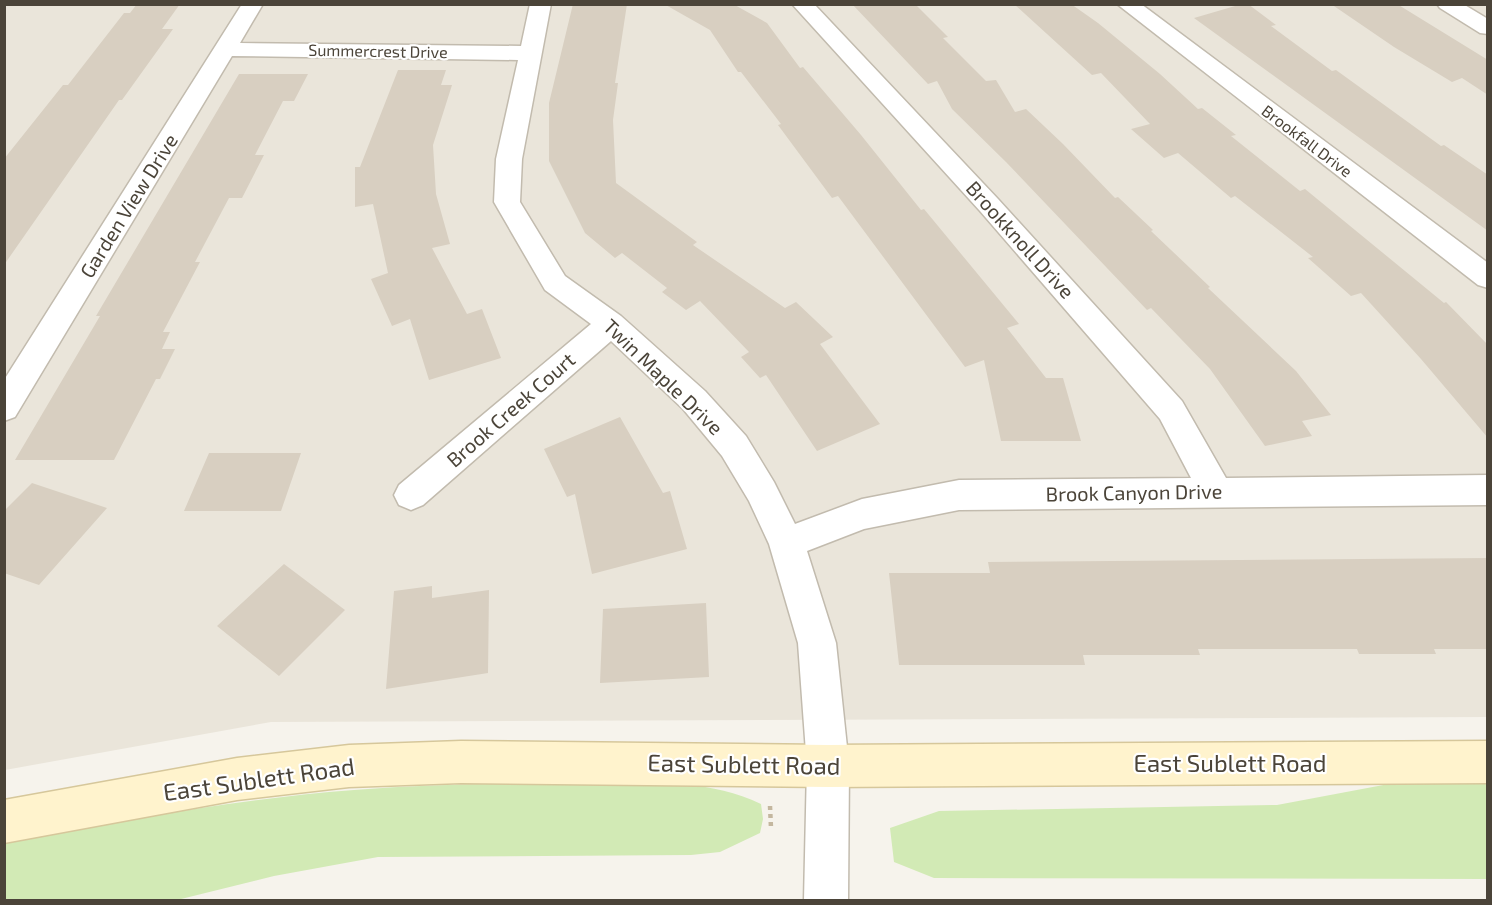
<svg xmlns="http://www.w3.org/2000/svg" width="1492" height="905" font-family="'Exo 2',sans-serif">
<style>
.residential{fill:#eae5da}
.green{fill:#d2eab5}
.building{fill:#d8cfc1}
.lines{fill:none;stroke-linecap:round;stroke-linejoin:round}
.minor-casing{stroke:#c2bbae;stroke-width:3}
.secondary-casing{stroke:#d6c79b;stroke-width:3}
.path{stroke:#c4b79f;stroke-width:4.5;stroke-dasharray:4 4;stroke-linecap:butt}
.minor{fill:#fff;fill-rule:evenodd}
.secondary{fill:#fff3cd;fill-rule:evenodd}
.labels{text-anchor:middle;stroke-width:4.5;stroke-linejoin:round;paint-order:stroke}
.far-street-label{font-size:16px;fill:#4b4439;stroke:#fff}
.street-label{font-size:20px;fill:#4b4439;stroke:#fff}
.near-street-label{font-size:24px;fill:#4b4439;stroke:#fff}
</style>
<rect width="100%" height="100%" fill="#f6f3ec"/>
<path class="residential" d="M 5,5 L 1487,5 L 1487,717 L 271,722 L 5,770 Z"/>
<path class="green" d="M 1487,782 L 1487,879 L 934,878 L 894,862 L 890,828 L 939,811 L 1277,805 L 1394,783 Z
M 609,783 C 663,784 711,780 761,804 L 763,819 L 760,833 L 720,852 L 691,855 L 378,857 L 274,876 L 177,900 L 5,900 L 4,843 C 121,821 236,799 354,790 C 439,783 524,784 609,783 Z"/>
<path class="building" d="M 137,4 L 180,4 L 162,29 L 173,29 L 122,100 L 119,100 L 4,265 L 4,159 L 63,85 L 68,85 L 124,13 L 130,13 Z
M 573,4 L 627,4 L 615,83 L 618,83 L 613,120 L 616,183 L 697,242 L 693,245 L 785,308 L 796,302 L 833,337 L 820,344 L 880,424 L 817,451 L 766,375 L 760,378 L 741,357 L 749,352 L 700,301 L 686,310 L 662,292 L 667,288 L 622,253 L 615,258 L 585,233 L 549,161 L 549,103 Z
M 664,4 L 733,4 L 767,23 L 800,68 L 803,67 L 861,135 L 921,210 L 924,209 L 1019,324 L 1007,328 L 1046,378 L 1063,378 L 1081,441 L 1001,441 L 984,360 L 965,367 L 838,196 L 832,198 L 778,125 L 781,124 L 741,72 L 738,72 L 710,30 Z
M 852,4 L 915,4 L 948,37 L 943,38 L 986,81 L 996,80 L 1015,112 L 1026,109 L 1063,144 L 1115,198 L 1118,197 L 1153,230 L 1151,231 L 1210,287 L 1208,288 L 1296,371 L 1331,415 L 1302,421 L 1312,436 L 1265,446 L 1210,369 L 1151,308 L 1147,310 L 1006,162 L 952,109 L 937,81 L 928,84 Z
M 1014,4 L 1071,4 L 1098,23 L 1160,74 L 1198,109 L 1202,108 L 1236,135 L 1231,136 L 1300,191 L 1305,189 L 1444,303 L 1446,302 L 1488,345 L 1488,438 L 1421,359 L 1361,293 L 1351,296 L 1308,258 L 1313,257 L 1235,196 L 1231,198 L 1178,153 L 1164,158 L 1131,129 L 1150,124 L 1101,73 L 1092,75 Z
M 1242,4 L 1248,4 L 1276,25 L 1271,26 L 1332,71 L 1336,70 L 1441,146 L 1444,145 L 1488,175 L 1488,231 L 1194,18 Z
M 1331,4 L 1397,4 L 1488,60 L 1488,95 L 1462,78 L 1452,82 L 1394,47 Z
M 398,70 L 446,70 L 441,85 L 452,85 L 433,145 L 436,194 L 450,244 L 432,248 L 467,314 L 482,309 L 501,358 L 429,380 L 410,319 L 392,326 L 371,279 L 388,273 L 373,204 L 355,207 L 355,167 L 360,167 Z
M 239,74 L 308,74 L 294,101 L 283,101 L 255,155 L 264,155 L 242,198 L 229,198 L 195,262 L 200,262 L 163,332 L 170,332 L 162,349 L 175,349 L 160,379 L 156,379 L 114,460 L 15,460 L 100,316 L 96,316 Z
M 620,417 L 663,493 L 670,491 L 687,549 L 592,574 L 575,494 L 567,497 L 544,449 Z
M 209,453 L 301,453 L 281,511 L 184,511 Z
M 32,483 L 107,508 L 39,585 L 4,573 L 4,511 Z
M 1488,558 L 1488,649 L 1434,649 L 1436,654 L 1359,654 L 1357,649 L 1198,649 L 1200,655 L 1083,655 L 1085,665 L 899,665 L 889,573 L 990,573 L 988,562 Z
M 284,564 L 345,610 L 279,676 L 217,626 Z
M 432,586 L 432,598 L 489,590 L 488,673 L 386,689 L 394,591 Z
M 706,603 L 709,677 L 600,683 L 603,609 Z"/>
<g class="lines">
<g class="minor-casing">
<path id="minor" d="M 242,4 L 263,4 L 240,43 L 521,46 L 530,4 L 551,4 L 522,159 L 520,202 L 565,276 L 621,316 L 705,391 L 746,436 L 774,482 L 795,524 L 862,499 L 959,480 L 1191,478 L 1160,419 L 980,211 L 792,4 L 814,4 L 998,199 L 1182,401 L 1226,478 L 1488,475 L 1488,505 L 959,510 L 864,529 L 807,551 L 836,643 L 849,766 L 848,900 L 804,900 L 807,766 L 798,643 L 769,544 L 749,501 L 722,456 L 683,409 L 611,341 L 423,505 L 411,510 L 399,505 L 394,495 L 399,485 L 591,324 L 545,290 L 494,202 L 496,159 L 518,60 L 232,56 L 15,417 L 4,421 L 4,380 Z
M 1117,4 L 1141,4 L 1488,263 L 1488,288 L 1478,285 Z
M 1437,4 L 1463,4 L 1488,19 L 1488,34 L 1480,33 L 1440,8 Z"/>
</g>
<g class="secondary-casing">
<path id="secondary" d="M 461,741 L 828,745 L 1488,741 L 1488,783 L 828,787 L 461,783 L 349,787 L 237,800 L 4,843 L 4,800 L 237,758 L 349,745 Z"/>
</g>
<path class="path" d="M 770,806 L 771,828"/>
<use href="#minor" class="minor"/>
<use href="#secondary" class="secondary"/>
</g>
<g class="labels">
<g class="far-street-label">
<text transform="translate(378 51) rotate(1)" y="6">Summercrest Drive</text>
<text transform="translate(1307 141) rotate(37)" y="6">Brookfall Drive</text>
</g>
<g class="street-label">
<text transform="translate(129 206) rotate(-58)" y="7">Garden View Drive</text>
<text transform="translate(1020 240) rotate(48)" y="7">Brookknoll Drive</text>
<text transform="translate(663 377) rotate(44)" y="7">Twin Maple Drive</text>
<text transform="translate(511 410) rotate(-41)" y="7">Brook Creek Court</text>
<text transform="translate(1134 493) rotate(-1)" y="7">Brook Canyon Drive</text>
</g>
<g class="near-street-label">
<text x="1230" y="772">East Sublett Road</text>
<text transform="translate(744 765) rotate(1)" y="8">East Sublett Road</text>
<text transform="translate(259 780) rotate(-8)" y="8">East Sublett Road</text>
</g>
</g>
<rect width="1492" height="905" fill="none" stroke="#4b4439" stroke-width="12"/>
</svg>
